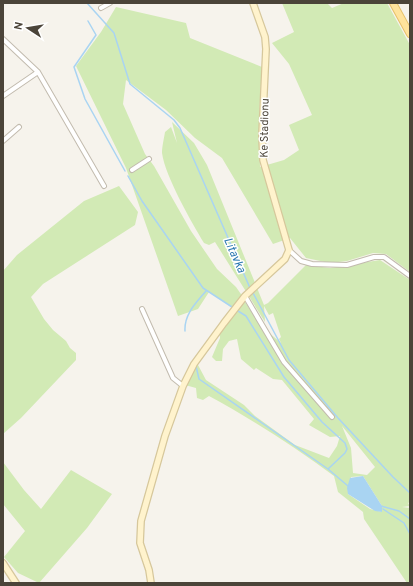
<svg xmlns="http://www.w3.org/2000/svg" width="413" height="586" font-family="Overpass,sans-serif">
<style>
.green{fill:#d2eab5;fill-rule:evenodd}
.water{fill:#a9d4f2}
.lines{fill:none;stroke-linecap:round;stroke-linejoin:round}
.stream{stroke:#a9d4f2;stroke-width:1.5}
.street-casing{stroke:#c2bbae;stroke-width:6}
.secondary-casing{stroke:#d6c79b;stroke-width:8}
.primary-casing{stroke:#e6c16a;stroke-width:8}
.street{stroke:#fff;stroke-width:4}
.secondary{stroke:#fff3cd;stroke-width:5.5}
.primary{stroke:#ffe39c;stroke-width:6}
.labels{text-anchor:middle;stroke-width:3;stroke-linejoin:round;paint-order:stroke}
.street-label{font-size:11px;fill:#4b4439;stroke:#fff}
.water-label{font-size:12px;font-style:italic;fill:#2e7ab2;stroke:#fff}
</style>
<rect width="100%" height="100%" fill="#f6f3ec"/>
<path class="green" d="M 282,3 L 327,3 L 332,8 L 344,3 L 387,3 L 410,45 L 410,272 L 386,254 L 373,253 L 347,261 L 330,263 L 306,258 L 290,238 L 273,244 L 222,158 L 195,138 L 166,110 L 126,80 L 123,104 L 145,154 L 154,166 L 191,231 L 217,269 L 236,287 L 243,297 L 234,308 L 209,292 L 198,309 L 178,316 L 126,168 L 76,66 L 101,32 L 116,7 L 186,23 L 190,38 L 262,67 L 259,116 L 260,167 L 284,160 L 299,150 L 289,125 L 312,115 L 289,64 L 272,43 L 294,32 Z
M 172,122 L 194,143 L 207,165 L 264,305 L 268,303 L 306,265 L 330,268 L 380,260 L 410,280 L 410,502 L 408,503 L 410,506 L 402,507 L 410,508 L 410,583 L 407,583 L 364,519 L 363,512 L 338,492 L 334,476 C 294,446 253,420 209,396 L 203,400 L 197,398 L 196,388 L 185,385 L 191,365 L 198,365 L 206,380 L 244,405 L 255,416 L 295,445 L 329,458 L 337,446 L 340,436 L 330,437 L 309,425 L 314,419 L 282,380 L 273,379 L 256,368 L 254,370 L 241,359 L 237,339 L 229,341 L 223,349 L 222,361 L 216,361 L 212,357 L 220,338 L 219,329 L 243,299 L 261,326 L 281,343 L 279,339 L 281,337 L 273,313 L 269,315 L 264,306 L 265,322 L 215,242 L 209,245 L 204,243 C 192,223 165,176 162,153 C 162,147 164,138 165,132 L 171,127 L 177,143 ZM 342,426 L 375,467 L 367,475 L 353,473 L 351,448 ZM 363,476 L 382,506 L 382,512 L 370,509 L 348,494 L 351,477 Z
M 119,186 L 138,212 L 135,225 L 43,284 L 31,297 L 44,319 L 53,330 L 66,341 L 70,348 L 76,353 L 76,360 L 21,418 L 3,434 L 3,271 L 17,255 L 84,201 Z
M 3,462 L 24,490 L 41,509 L 71,470 L 112,494 L 87,528 L 39,583 L 18,573 L 4,557 L 25,531 L 3,504 Z"/>
<path class="water" d="M 363,476 L 382,506 L 382,512 L 375,511 L 348,494 L 347,488 L 350,478 Z"/>
<g class="lines">
<path class="stream" d="M 87,3 L 114,33 L 130,84 L 174,120 L 180,128 L 250,288
M 88,21 L 96,35 L 74,67 L 85,99 L 125,171
M 128,176 L 142,201 L 203,288 L 232,307
M 252,291 L 289,360 L 338,418 L 393,477 L 410,493
M 238,311 L 246,316 L 284,377 L 322,422 L 345,443 L 347,449 L 345,453 L 328,469 L 348,486
M 185,331 C 184,314 196,303 206,291
M 196,366 L 199,379 L 328,469
M 381,506 L 399,511 L 410,519
M 383,509 L 404,523 L 410,534"/>
<g class="street-casing">
<path id="street" d="M 101,8 L 110,3
M 3,39 L 38,72 L 104,186
M 3,96 L 38,72
M 3,141 L 19,127
M 132,170 L 149,159
M 289,250 L 301,261 L 312,264 L 347,265 L 374,257 L 384,257 L 410,276
M 245,296 L 284,362 L 332,417
M 142,309 L 173,378 L 183,386"/>
</g>
<g class="secondary-casing">
<path id="secondary" d="M 3,563 L 16,583
M 151,583 L 149,570 L 140,543 L 141,521 L 165,436 L 183,386 L 194,364 L 224,323 L 245,296 L 285,259 L 289,250 L 263,160 L 262,135 L 266,49 L 265,37 L 253,3"/>
</g>
<g class="primary-casing">
<path id="primary" d="M 393,3 L 410,34"/>
</g>
<use href="#street" class="street"/>
<use href="#secondary" class="secondary"/>
<use href="#primary" class="primary"/>
</g>
<g class="labels">
<g class="street-label">
<text transform="translate(264 128) rotate(-89)" y="4">Ke Stadionu</text>
</g>
<g class="water-label">
<text transform="translate(235 255) rotate(66)" y="4">Litavka</text>
</g>
</g>
<rect width="413" height="586" fill="none" stroke="#4b4439" stroke-width="8"/>
<g transform="translate(28 28) rotate(282)" stroke="#ffffff" stroke-width="3" paint-order="stroke">
<path d="M0-3L7 15L0 10L-7 15Z" fill="#4b4439"/>
<text y="-6" font-size="11" font-weight="bold" text-anchor="middle" fill="#4b4439">N</text>
</g>
</svg>
